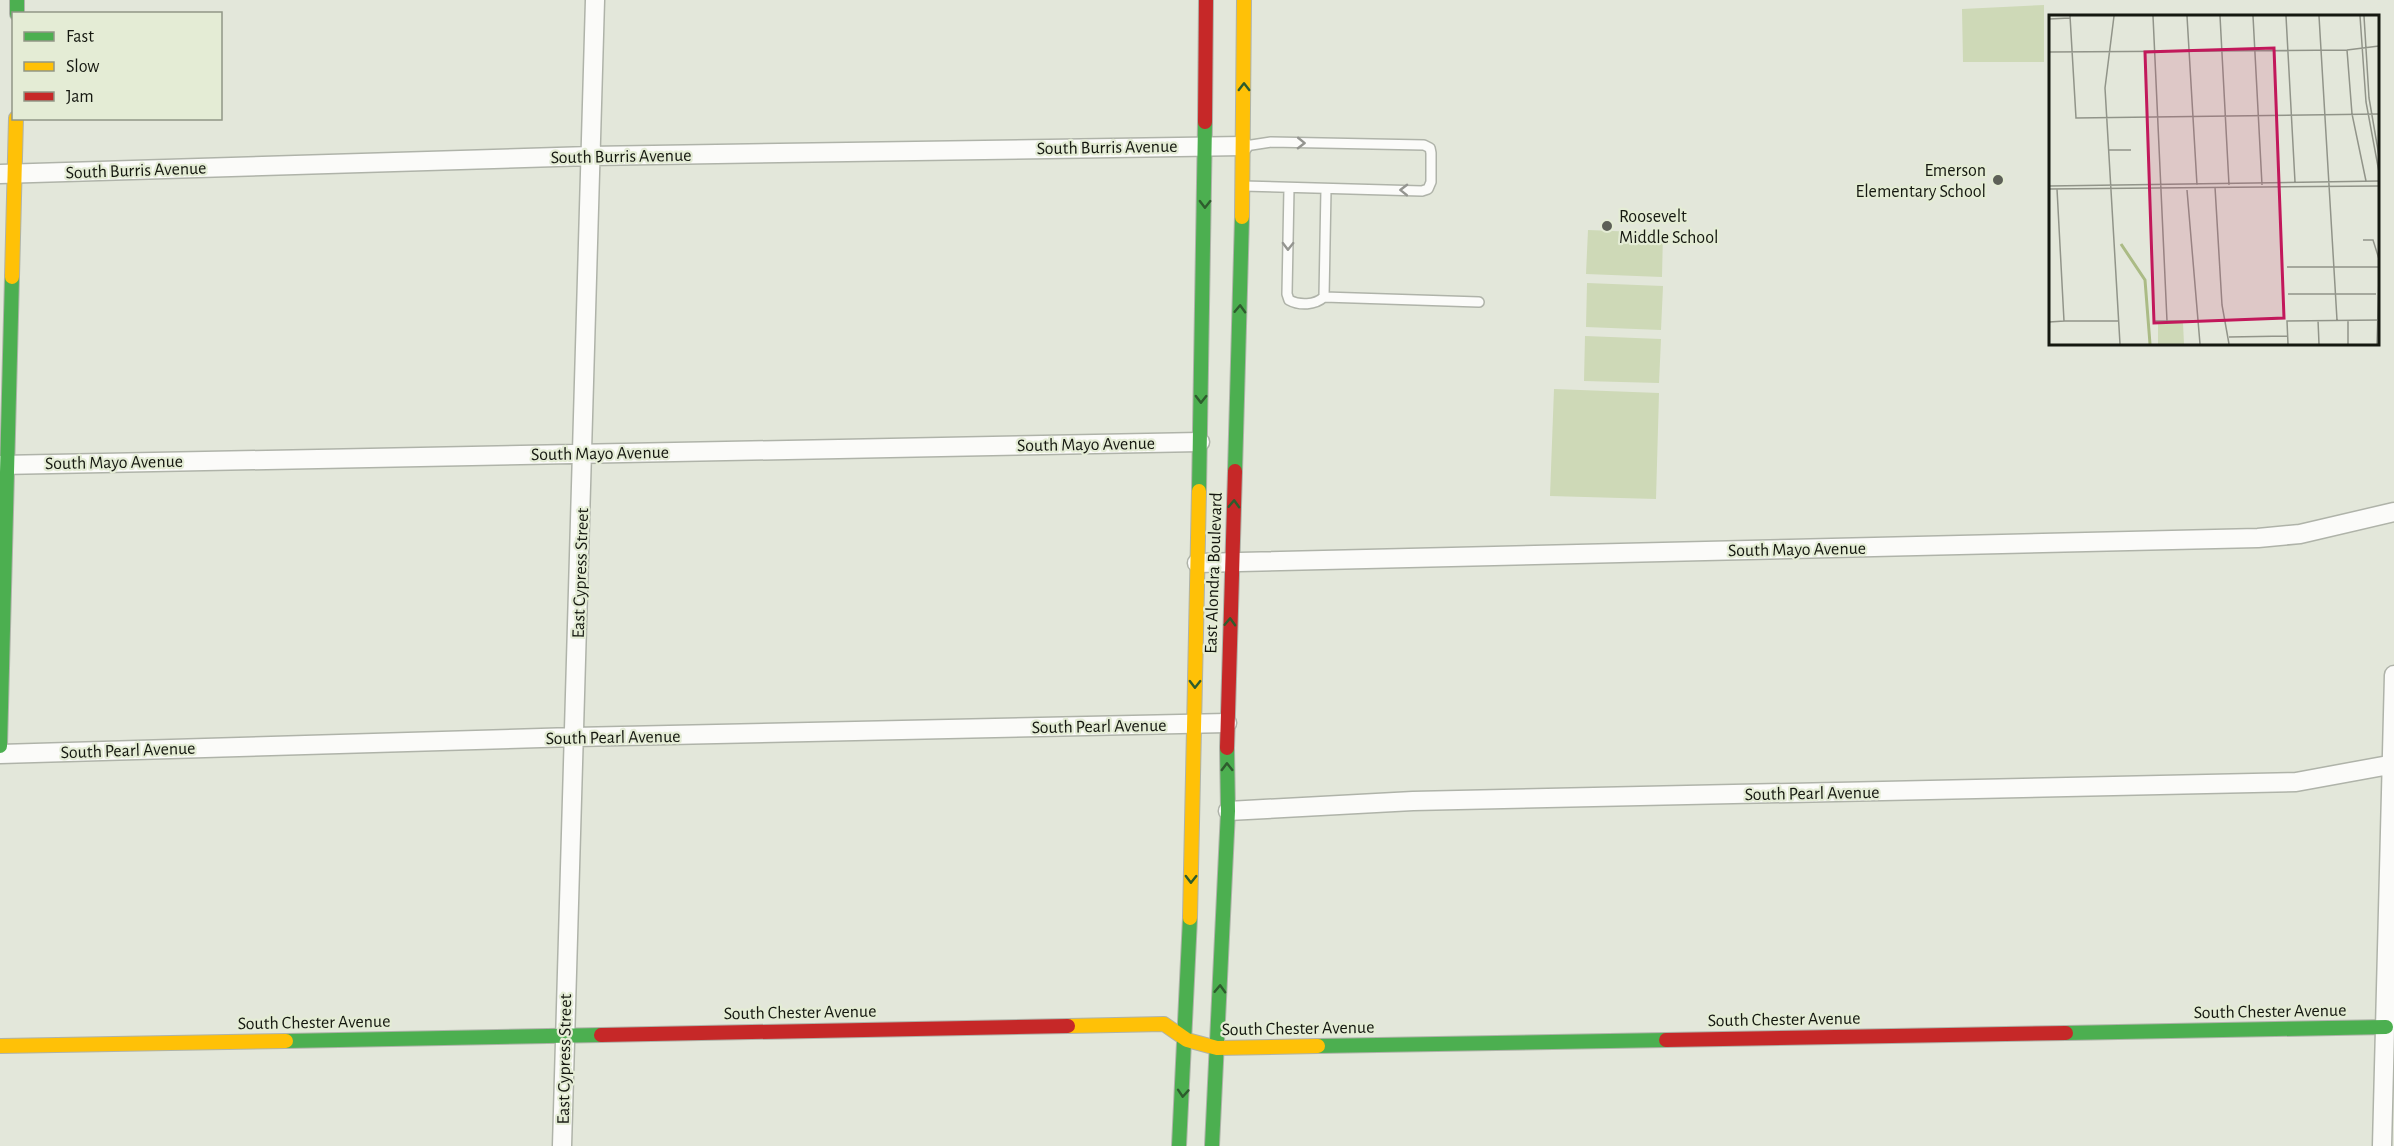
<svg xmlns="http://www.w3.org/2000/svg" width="2394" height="1146" font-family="'Alegreya Sans',sans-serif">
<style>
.garden{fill:#ced9b7}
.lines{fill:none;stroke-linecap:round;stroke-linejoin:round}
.lane-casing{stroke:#afb3a9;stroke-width:12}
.street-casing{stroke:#afb3a9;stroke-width:21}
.fast-casing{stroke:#afb3a9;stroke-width:16}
.slow-casing{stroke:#afb3a9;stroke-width:16}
.jam-casing{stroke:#afb3a9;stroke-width:16}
.lane{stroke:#fbfbf9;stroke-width:9}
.street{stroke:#fbfbf9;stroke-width:18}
.fast{stroke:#4caf50;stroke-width:14}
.slow{stroke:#ffc107;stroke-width:14}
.jam{stroke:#c62828;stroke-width:14}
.oneway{stroke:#2e5c2d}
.oneway2{stroke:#949590}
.poi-dot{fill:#5d6057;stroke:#e4ecd5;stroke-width:2}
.labels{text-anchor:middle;stroke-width:4.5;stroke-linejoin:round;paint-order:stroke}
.street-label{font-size:18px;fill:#151810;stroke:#e4ecd5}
.poi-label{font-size:18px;fill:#151810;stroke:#e4ecd5;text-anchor:end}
.inset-river{fill:none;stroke:#abbb85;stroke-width:3}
.inset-road{fill:none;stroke:#919489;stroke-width:1.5}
.view{fill:#c2185b;fill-opacity:0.15;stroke:#c2185b;stroke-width:3}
.inset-edge{fill:none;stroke:#151810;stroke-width:3}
</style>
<rect width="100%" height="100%" fill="#e3e7da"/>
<path class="garden" d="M 2044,5 L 2044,62 L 1963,62 L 1962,9 Z
M 1588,230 L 1663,233 L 1662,277 L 1586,274 Z
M 1587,283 L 1663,286 L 1661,330 L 1586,327 Z
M 1585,336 L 1661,339 L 1659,383 L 1584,381 Z
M 1554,389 L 1659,393 L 1656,499 L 1550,496 Z"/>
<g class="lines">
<g class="lane-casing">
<path id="lane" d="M 1243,186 L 1422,191 L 1428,189 L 1431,182 L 1431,153 L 1430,148 L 1424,145 L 1271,142 L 1245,146
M 1289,188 L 1287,294 L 1289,300 C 1300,306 1315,305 1324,297 L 1326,189
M 1324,297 L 1479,302"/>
</g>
<g class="street-casing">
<path id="street" d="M 0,174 L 590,156 L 1243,146
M 0,465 L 1200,442
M 1197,563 L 2258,538 L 2300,534 L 2394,512
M 0,754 L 574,737 L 1227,723
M 1228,811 L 1413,801 L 2296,782 L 2394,764
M 562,1146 L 595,0
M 2382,1146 L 2394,675"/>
</g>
<g class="fast-casing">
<path id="fast" d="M 17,0 L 17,14
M 1235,471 L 1242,217
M 1199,491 L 1205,122
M 0,746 L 12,277
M 2066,1033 L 2386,1027
M 286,1041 L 601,1035
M 1318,1046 L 1666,1040
M 1179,1146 L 1190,918
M 1212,1146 L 1228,811 L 1227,748"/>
</g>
<g class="slow-casing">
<path id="slow" d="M 1242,217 L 1244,0
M 12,277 L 16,118
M 1190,918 L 1199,491
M 1068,1026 L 1164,1024 L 1187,1040 L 1217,1048 L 1318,1046
M 0,1046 L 286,1041"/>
</g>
<g class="jam-casing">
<path id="jam" d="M 1205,122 L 1206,0
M 1227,748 L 1235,471
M 601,1035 L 1068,1026
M 1666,1040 L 2066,1033"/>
</g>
<use href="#lane" class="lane"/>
<use href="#street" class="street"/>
<use href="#fast" class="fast"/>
<use href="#slow" class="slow"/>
<use href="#jam" class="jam"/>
</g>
<defs><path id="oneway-chevron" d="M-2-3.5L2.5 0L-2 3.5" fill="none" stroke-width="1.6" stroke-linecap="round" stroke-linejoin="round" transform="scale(1.5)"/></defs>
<g class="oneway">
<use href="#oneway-chevron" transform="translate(1244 87) rotate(-90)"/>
<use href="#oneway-chevron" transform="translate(1205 204) rotate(91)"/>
<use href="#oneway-chevron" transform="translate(1240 309) rotate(-88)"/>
<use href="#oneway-chevron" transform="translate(1201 399) rotate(91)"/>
<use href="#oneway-chevron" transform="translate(1234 504) rotate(-88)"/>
<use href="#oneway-chevron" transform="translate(1230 622) rotate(-88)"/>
<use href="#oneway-chevron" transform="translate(1195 684) rotate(91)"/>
<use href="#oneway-chevron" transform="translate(1227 767) rotate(-91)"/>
<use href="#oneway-chevron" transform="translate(1191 879) rotate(91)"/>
<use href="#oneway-chevron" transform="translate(1220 989) rotate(-88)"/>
<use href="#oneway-chevron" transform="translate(1183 1093) rotate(94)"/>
</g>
<g class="oneway2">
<use href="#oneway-chevron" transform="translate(1301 143) rotate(1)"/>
<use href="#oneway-chevron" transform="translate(1404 190) rotate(-179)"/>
<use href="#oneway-chevron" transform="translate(1288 246) rotate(91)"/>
</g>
<g class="poi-dot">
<circle cx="1998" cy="180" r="6"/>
<circle cx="1607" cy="226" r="6"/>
</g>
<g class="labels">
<g class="street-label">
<text transform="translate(1107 147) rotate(-1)" y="6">South Burris Avenue</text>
<text transform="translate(621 156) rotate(-1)" y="6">South Burris Avenue</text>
<text transform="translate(136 170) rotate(-2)" y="6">South Burris Avenue</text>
<text transform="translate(1086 444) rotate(-1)" y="6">South Mayo Avenue</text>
<text transform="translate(600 453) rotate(-1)" y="6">South Mayo Avenue</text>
<text transform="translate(114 462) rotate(-1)" y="6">South Mayo Avenue</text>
<text transform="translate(1797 549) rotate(-1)" y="6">South Mayo Avenue</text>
<text transform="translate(580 573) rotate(-88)" y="6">East Cypress Street</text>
<text transform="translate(1213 573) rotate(-88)" y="6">East Alondra Boulevard</text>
<text transform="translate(1099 726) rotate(-1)" y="6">South Pearl Avenue</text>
<text transform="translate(613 737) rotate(-1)" y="6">South Pearl Avenue</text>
<text transform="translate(128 750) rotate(-2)" y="6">South Pearl Avenue</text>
<text transform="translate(1812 793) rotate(-1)" y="6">South Pearl Avenue</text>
<text transform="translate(2270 1011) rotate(-1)" y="6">South Chester Avenue</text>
<text transform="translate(800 1012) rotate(-1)" y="6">South Chester Avenue</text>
<text transform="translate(1784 1019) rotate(-1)" y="6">South Chester Avenue</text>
<text transform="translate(314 1022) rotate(-1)" y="6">South Chester Avenue</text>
<text transform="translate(1298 1028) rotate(-1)" y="6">South Chester Avenue</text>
<text transform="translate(564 1059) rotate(-89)" y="6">East Cypress Street</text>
</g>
<g class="poi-label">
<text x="1986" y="176">Emerson<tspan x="1986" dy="21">Elementary School</tspan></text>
<text x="1619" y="222" text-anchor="start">Roosevelt<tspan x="1619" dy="21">Middle School</tspan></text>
</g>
</g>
<g transform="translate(2049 15)">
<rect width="330" height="330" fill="#e3e7da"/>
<path d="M 109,308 L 134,308 L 135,329 L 109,329 Z" fill="#ced9b7"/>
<path class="inset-river" d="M 72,229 L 96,265 L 101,329"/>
<path class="inset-road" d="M 21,1 L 27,103 L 330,99M 65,1 L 56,73 L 71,329M 104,1 L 118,306M 138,1 L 148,170M 171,1 L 180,170M 204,1 L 213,170M 237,1 L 246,167M 270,1 L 288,305M 311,1 L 317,87 L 330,157M 315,1 L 320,83 L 330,141M 0,4 L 21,3M 298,35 L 303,99 L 317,166M 0,37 L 298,35 L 330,31M 60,135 L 82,135M 0,171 L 330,166M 166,172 L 173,290 L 180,329M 0,174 L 330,171M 138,175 L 151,329M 314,225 L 324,225 L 330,244M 238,252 L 330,252M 239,279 L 327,279M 269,305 L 270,329M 299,305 L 299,329M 15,306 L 69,306M 104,306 L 177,306M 0,307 L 15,306 L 8,174M 180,322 L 238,321M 239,329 L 238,306 L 330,305M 328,329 L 330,262"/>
<path class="view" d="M 225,33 L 235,303 L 105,308 L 96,37 Z"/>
<rect width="330" height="330" class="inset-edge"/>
</g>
<rect x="12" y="12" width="210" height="108" fill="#e4ecd5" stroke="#919786" stroke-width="1.5"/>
<rect x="24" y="32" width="30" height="9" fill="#4caf50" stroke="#919786" stroke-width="1.5"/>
<text x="66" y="42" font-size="18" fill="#151810">Fast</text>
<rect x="24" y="62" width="30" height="9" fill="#ffc107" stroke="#919786" stroke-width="1.5"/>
<text x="66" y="72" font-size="18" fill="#151810">Slow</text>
<rect x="24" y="92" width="30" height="9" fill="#c62828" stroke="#919786" stroke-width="1.5"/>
<text x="66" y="102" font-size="18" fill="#151810">Jam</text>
</svg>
